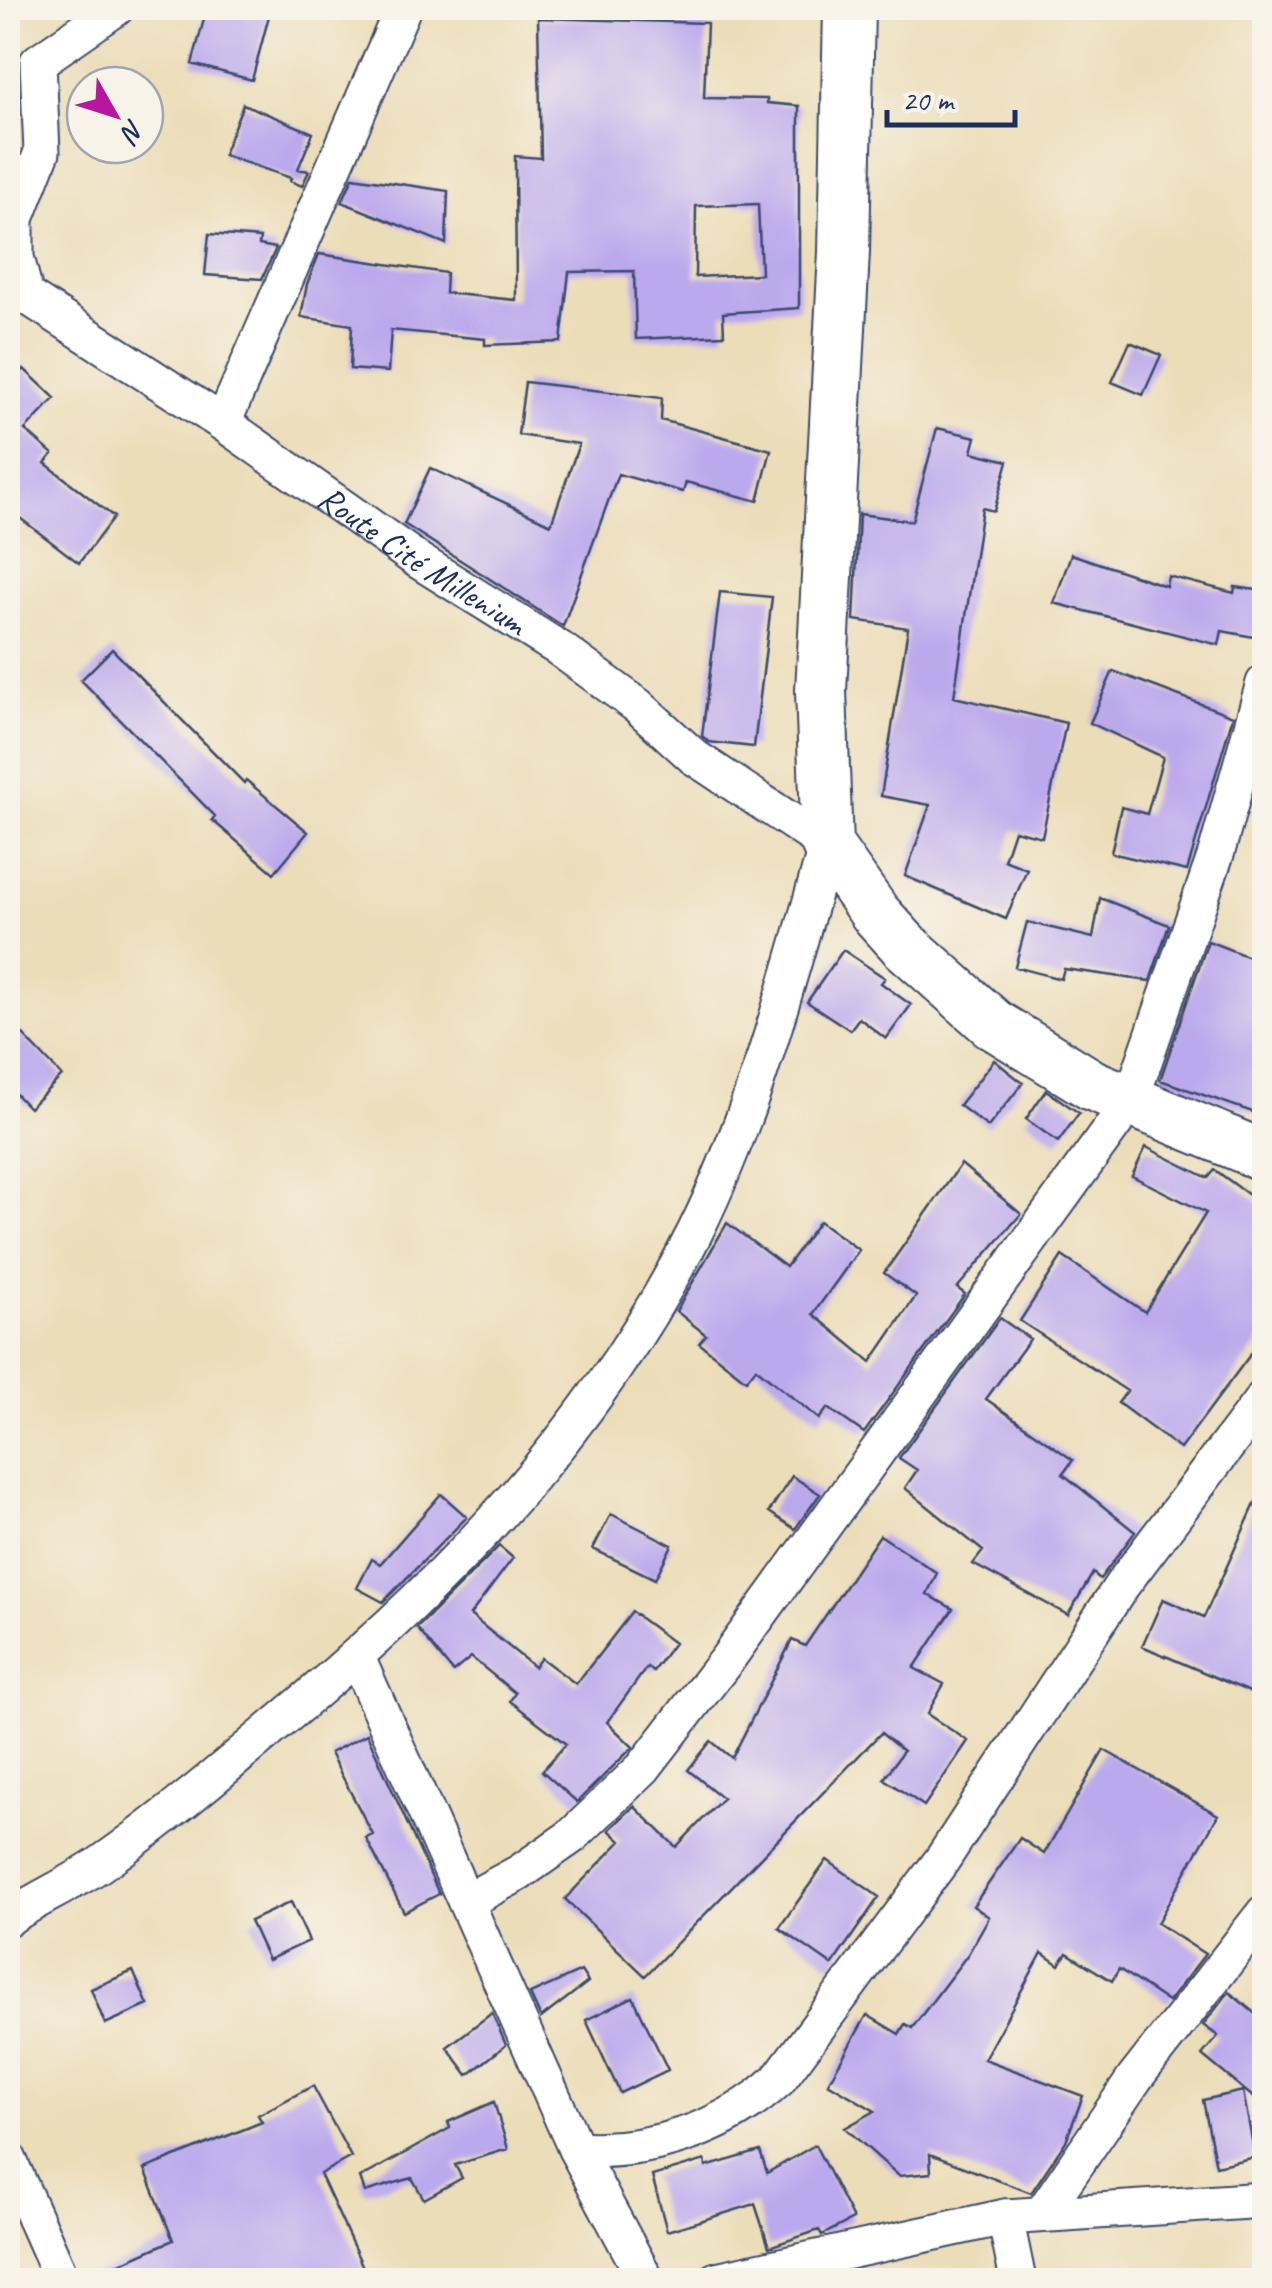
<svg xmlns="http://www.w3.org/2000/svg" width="1272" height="2288" font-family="Caveat,sans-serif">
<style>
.building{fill:#bba9ed;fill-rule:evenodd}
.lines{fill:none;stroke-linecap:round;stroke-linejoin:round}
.street-casing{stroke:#3a496c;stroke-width:39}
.secondary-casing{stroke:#3a496c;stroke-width:54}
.street{stroke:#fff;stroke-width:35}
.secondary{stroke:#fff;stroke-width:50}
.labels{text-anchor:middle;stroke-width:10;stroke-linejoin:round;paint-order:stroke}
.street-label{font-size:35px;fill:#1b2f5e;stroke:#f7f3e8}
</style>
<rect width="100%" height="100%" fill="#f7f3e8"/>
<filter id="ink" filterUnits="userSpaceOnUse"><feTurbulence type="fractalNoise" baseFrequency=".01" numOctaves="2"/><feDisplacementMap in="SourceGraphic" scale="20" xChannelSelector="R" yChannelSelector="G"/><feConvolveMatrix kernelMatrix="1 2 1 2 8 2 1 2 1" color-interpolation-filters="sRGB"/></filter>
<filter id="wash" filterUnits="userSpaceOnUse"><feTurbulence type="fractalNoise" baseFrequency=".0048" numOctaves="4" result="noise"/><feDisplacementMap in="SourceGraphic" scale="40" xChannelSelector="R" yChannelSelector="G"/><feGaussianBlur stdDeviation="2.25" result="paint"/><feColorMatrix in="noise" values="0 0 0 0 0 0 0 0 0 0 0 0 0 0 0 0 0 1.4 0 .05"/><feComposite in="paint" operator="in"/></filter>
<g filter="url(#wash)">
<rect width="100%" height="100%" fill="#ecddb9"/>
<g id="blocks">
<path class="building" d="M 207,8 L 271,8 L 252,80 L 192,64 Z
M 538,18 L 707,23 L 704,98 L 767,99 L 767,103 L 799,106 L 799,308 L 723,313 L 724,335 L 636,339 L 634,271 L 569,272 L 561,342 L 485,345 L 485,339 L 391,330 L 388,372 L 350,369 L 352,325 L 301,317 L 307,284 L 319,254 L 446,273 L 445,293 L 516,300 L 515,156 L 541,158 ZM 758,204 L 761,274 L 695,277 L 696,206 Z
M 243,104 L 313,133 L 298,169 L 309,171 L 302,186 L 290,181 L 291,178 L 223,155 Z
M 353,177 L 448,191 L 446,244 L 342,202 Z
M 209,234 L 260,238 L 259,245 L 276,248 L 262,279 L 205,275 Z
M 1130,342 L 1161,355 L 1143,395 L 1112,382 Z
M 24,369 L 55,398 L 25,430 L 53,454 L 45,463 L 114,517 L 79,563 L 8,509 L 8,387 Z
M 525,382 L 662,398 L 661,420 L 771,450 L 758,501 L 686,482 L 683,492 L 618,474 L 563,626 L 404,524 L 430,468 L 551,524 L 579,444 L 518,435 Z
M 937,428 L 976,437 L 972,452 L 1008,461 L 994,511 L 982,508 L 954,697 L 1066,723 L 1042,837 L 1014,830 L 1004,860 L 1027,869 L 1006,919 L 905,876 L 930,805 L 881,796 L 908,628 L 854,620 L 859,514 L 912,521 Z
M 1071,554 L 1166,586 L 1168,576 L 1234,593 L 1235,587 L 1264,591 L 1264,639 L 1222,631 L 1219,645 L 1054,603 Z
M 720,592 L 772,597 L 754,747 L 709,742 L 702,736 Z
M 112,649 L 244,783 L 246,780 L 308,832 L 274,873 L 212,820 L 215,816 L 81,680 Z
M 1113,671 L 1233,716 L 1187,871 L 1111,853 L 1121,807 L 1147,814 L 1163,757 L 1090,723 Z
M 1100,898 L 1169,925 L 1150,981 L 1064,969 L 1061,979 L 1015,967 L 1027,922 L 1093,938 Z
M 1208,941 L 1264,963 L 1264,1116 L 1160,1080 Z
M 843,950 L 885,978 L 881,983 L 911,1005 L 886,1039 L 859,1018 L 850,1030 L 807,1002 Z
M 8,1019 L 62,1076 L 29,1108 L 8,1086 Z
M 994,1060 L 1023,1083 L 988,1127 L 959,1105 Z
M 1046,1090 L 1079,1113 L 1058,1142 L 1026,1119 Z
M 1146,1147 L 1208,1178 L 1215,1170 L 1264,1206 L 1264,1336 L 1180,1449 L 1118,1403 L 1127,1391 L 1020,1321 L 1062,1256 L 1145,1312 L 1206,1213 L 1132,1176 Z
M 961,1164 L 1021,1214 L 957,1288 L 965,1294 L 864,1433 L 828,1408 L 819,1419 L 756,1368 L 746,1380 L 699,1343 L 706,1335 L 676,1311 L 727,1223 L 786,1267 L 819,1221 L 859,1250 L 813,1314 L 871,1362 L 916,1296 L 884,1273 Z
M 1000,1318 L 1030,1339 L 986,1399 L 1073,1460 L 1063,1474 L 1135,1532 L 1100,1579 L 1093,1573 L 1068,1615 L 973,1564 L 983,1551 L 905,1488 L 917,1470 L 899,1458 Z
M 792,1476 L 820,1494 L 795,1529 L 769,1512 Z
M 1264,1484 L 1264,1698 L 1142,1646 L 1163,1599 L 1204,1617 Z
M 441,1494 L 467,1517 L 383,1602 L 357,1588 L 372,1559 L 380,1564 Z
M 611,1514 L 672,1545 L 655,1579 L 593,1549 Z
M 880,1535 L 937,1573 L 927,1594 L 953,1609 L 914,1668 L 944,1684 L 927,1714 L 968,1741 L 924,1806 L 884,1779 L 903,1751 L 881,1733 L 645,1976 L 565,1899 L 621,1841 L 609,1830 L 634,1806 L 676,1847 L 723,1798 L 688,1770 L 711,1741 L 732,1758 L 792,1640 L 805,1646 Z
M 499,1546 L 513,1558 L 470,1615 L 534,1667 L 541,1658 L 576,1684 L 632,1612 L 674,1643 L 653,1671 L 647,1667 L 607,1722 L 633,1747 L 577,1802 L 542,1771 L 566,1744 L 510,1701 L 515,1693 L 471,1657 L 453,1672 L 417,1628 Z
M 367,1734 L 439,1894 L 404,1912 L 366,1838 L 373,1835 L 330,1753 Z
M 1104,1750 L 1218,1815 L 1157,1923 L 1205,1954 L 1168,2002 L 1119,1969 L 1112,1981 L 1067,1953 L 1059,1965 L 1042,1953 L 984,2059 L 1083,2096 L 1066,2141 L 1031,2193 L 930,2154 L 931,2173 L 899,2176 L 845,2128 L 875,2111 L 828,2083 L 867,2015 L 899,2034 L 905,2024 L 912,2028 L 968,1954 L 989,1917 L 973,1906 L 1020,1838 L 1044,1854 Z
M 827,1860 L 879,1897 L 832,1965 L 779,1928 Z
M 291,1902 L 309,1941 L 268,1960 L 250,1921 Z
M 133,1971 L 148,2005 L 105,2024 L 91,1989 Z
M 581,1971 L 588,1982 L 541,2018 L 530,1994 Z
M 1229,1992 L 1264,2021 L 1264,2106 L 1202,2055 L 1218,2036 L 1203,2025 Z
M 633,1997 L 668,2070 L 620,2093 L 586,2020 Z
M 492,2013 L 506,2045 L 468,2075 L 447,2047 Z
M 313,2086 L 351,2157 L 320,2174 L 369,2280 L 83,2280 L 173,2240 L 145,2169 L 262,2122 L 258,2115 Z
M 1243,2091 L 1255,2157 L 1216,2166 L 1203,2100 Z
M 494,2102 L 508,2149 L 455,2165 L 462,2178 L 424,2199 L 412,2178 L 365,2192 L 360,2178 L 450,2128 L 448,2122 Z
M 815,2145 L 853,2219 L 822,2235 L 819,2230 L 769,2247 L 755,2204 L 667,2231 L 652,2176 L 705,2160 L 706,2167 L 760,2151 L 767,2173 Z"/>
</g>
</g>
<g filter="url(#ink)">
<use href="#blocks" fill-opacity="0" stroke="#3a496c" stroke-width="2.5"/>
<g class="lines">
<g class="street-casing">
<g id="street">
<path id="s1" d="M 8,284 L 223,423 L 419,561 L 560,649 L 638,706 L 694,757 L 827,845 C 789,976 756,1109 695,1232 C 595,1431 447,1583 277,1724 C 219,1773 161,1822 99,1865 C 69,1885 37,1899 8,1918"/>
<path d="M 26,296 L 16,257 L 16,219 L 42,152 L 38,62 L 116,8"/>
<path d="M 223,423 L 403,8"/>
<path d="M 357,1658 L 576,2149 L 646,2280"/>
<path d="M 469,1900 L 519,1873 L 572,1836 L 643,1768 L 728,1658 L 1130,1102 L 1217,851 L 1264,683"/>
<path d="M 576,2149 C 649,2154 725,2129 778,2080 L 942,1860 L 1122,1585 L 1264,1397"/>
<path d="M 8,2158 L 62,2280"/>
<path d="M 1042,2214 L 1135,2078 L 1264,1913"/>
<path d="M 1005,2217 L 1018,2280"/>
<path d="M 716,2280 L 1005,2217 L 1264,2200"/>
</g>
</g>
<g class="secondary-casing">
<path id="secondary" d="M 849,8 L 844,252 L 821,691 L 827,845 L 875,913 L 904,945 L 993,1024 L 1092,1085 L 1264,1156"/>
</g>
<use href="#street" class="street"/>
<use href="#secondary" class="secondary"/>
</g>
</g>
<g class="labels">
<g class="street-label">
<text dy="12" stroke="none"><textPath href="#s1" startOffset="498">Route Cité Millenium</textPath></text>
</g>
</g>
<rect width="1272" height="2288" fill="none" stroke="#f7f3e8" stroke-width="40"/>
<g transform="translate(115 115) rotate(129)"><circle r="48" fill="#f7f3e8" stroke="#9fa5b1" stroke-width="2.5"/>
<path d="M0-8L18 38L0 25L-18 38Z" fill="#b5179e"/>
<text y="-15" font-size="28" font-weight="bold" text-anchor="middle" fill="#1b2f5e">N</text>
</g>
<path d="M887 110v15h128v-15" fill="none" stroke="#1b2f5e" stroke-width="5"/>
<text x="902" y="110" font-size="30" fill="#1b2f5e" stroke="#f7f3e8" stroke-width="8" paint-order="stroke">20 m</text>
</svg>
